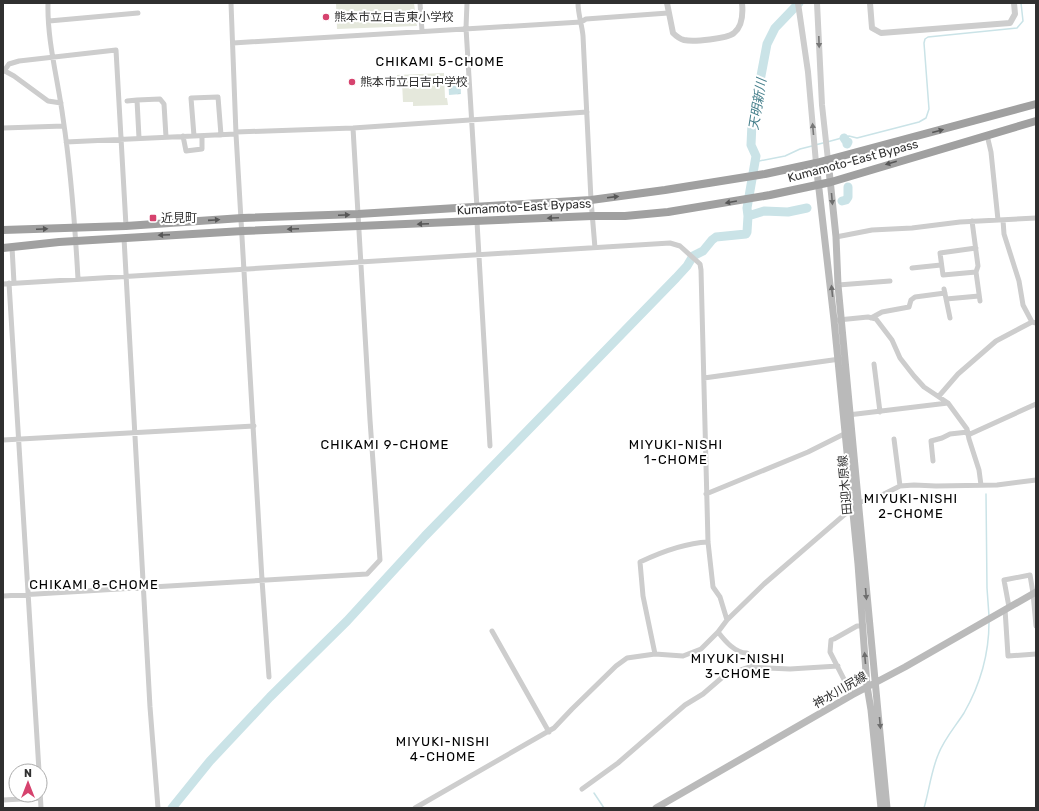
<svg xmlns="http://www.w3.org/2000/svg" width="1039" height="811" font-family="Rubik,'Noto Sans JP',sans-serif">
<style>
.grass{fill:#e5e8dc}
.water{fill:url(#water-ripples)}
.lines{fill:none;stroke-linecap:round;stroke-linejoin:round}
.stream{stroke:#cae3e7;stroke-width:1.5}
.river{stroke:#cae3e7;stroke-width:9}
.minor{stroke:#cdcdcd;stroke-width:5}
.tertiary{stroke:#cdcdcd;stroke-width:6}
.secondary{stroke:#bababa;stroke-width:7}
.trunk{stroke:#a0a0a0;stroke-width:8}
.oneway{fill:#777}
.oneway2{fill:#575757}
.oneway3{fill:#6e6e6e}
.poi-dot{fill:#d6436e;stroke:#fff;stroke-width:1.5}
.labels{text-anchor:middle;stroke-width:4;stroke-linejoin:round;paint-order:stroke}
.poi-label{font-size:12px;fill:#303030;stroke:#fff;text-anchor:start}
.street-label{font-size:12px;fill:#303030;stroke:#fff}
.neighbourhood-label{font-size:13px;letter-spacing:1px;fill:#000;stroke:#fff}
.water-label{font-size:13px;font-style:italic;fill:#457f8b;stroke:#fff}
</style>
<defs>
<pattern id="water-ripples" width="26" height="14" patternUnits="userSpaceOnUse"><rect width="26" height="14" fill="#cae3e7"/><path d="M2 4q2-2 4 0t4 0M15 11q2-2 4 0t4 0" fill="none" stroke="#aec3c6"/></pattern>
</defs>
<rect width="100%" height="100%" fill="#fff"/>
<path class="grass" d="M 336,3 L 414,3 L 417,26 L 337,29 Z
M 444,73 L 445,98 L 447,98 L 448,105 L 413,106 L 413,102 L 403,102 L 402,82 L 397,80 L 397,75 Z"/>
<path class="water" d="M 448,75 L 460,75 L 461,94 L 449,95 Z"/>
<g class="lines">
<path class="stream" d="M 827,142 L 849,136 L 857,138 L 919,122 L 926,118 L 929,109 L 924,43 L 925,39 L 928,37 L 1017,28 L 1023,21 L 1021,3
M 815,145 L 823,143
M 754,162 L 785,156 L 800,149 L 812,146
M 986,494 L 987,588 L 989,616
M 594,793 L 604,808
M 924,808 C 929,791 931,772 938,755 C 944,739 955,727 964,713 C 980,685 989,655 989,622"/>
<path class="river" d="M 844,138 L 846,141 L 848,142 L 847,144
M 842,201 L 846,200 L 848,197 L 848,187
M 748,216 L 747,208 L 756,156 L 751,145 L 752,123 L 767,44 L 775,28 L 799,3
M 172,808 L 210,761 L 270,697 L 347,621 L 425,536 L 676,278 L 687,266 L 693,256 L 703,251 L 712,240 L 716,237 L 746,234 L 747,232 L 748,216 L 764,211 L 788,212 L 807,208"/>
<path class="minor" d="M 48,3 C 47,41 58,80 63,118 C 71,171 75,225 78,279
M 231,3 L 236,134 L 262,580 L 269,677
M 420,3 L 422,31
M 467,3 L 466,28 L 477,208
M 578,3 C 578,14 582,25 583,36 L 591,200 L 595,248
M 49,21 L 138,13
M 233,43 L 581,22 L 586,19 L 668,13
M 3,70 L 14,76 L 48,101 L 61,103
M 4,71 L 9,64 L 19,61 L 116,50 L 126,226
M 127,101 L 137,100
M 3,128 L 64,126
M 236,132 L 353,128 L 587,112
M 987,135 L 991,152 L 998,220
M 183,136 L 186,151 L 202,149 L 202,136
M 194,136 L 191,98 L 218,97 L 221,135
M 139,138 L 137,100 L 160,99 L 164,104 L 166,137
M 66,142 L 236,134
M 1003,220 L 1004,234 L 1019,281 L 1023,305 L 1032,322 L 1036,323
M 972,221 L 978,266 L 976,272 L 980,301
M 477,222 L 490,446
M 836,237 L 872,230 L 912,228 L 960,222 L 1036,218
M 124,238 L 150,707 L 158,808
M 12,247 L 14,283
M 976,248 L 940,253 L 943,275 L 976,272
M 912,268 L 941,265
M 9,283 L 39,771
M 3,284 L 670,243 L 680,246 L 700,264 L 701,270 L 708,542 L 713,587 L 720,597 L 727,620
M 838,285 L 890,281
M 944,289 L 950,318
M 946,299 L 979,296
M 871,318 L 882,312 L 909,307 L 911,300 L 915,297 L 945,293
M 838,320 L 868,317 L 876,319 L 892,340 L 900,358 L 914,376 L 924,387 L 948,403 L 967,429 L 969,439 L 979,470 L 981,485
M 874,364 L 880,412
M 704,378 L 840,359
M 939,396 L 958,374 L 996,341 L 1032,322
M 848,415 L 948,403
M 968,435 L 1036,404
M 894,439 L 900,486
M 3,440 L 254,426
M 933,461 L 931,441 L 942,438 L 950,434 L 968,432
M 706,494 L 808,452 L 848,432
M 3,596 L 367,574 L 380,560 L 370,420 L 353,128
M 1009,607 L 1004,580 L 1030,575 L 1033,593 L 1036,626
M 1005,609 L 1008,656 L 1036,654
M 492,631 L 549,732
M 718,632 C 725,641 735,653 747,653 L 750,656 L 752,667
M 655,654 L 643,596 L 640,562 C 659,553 686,543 708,542
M 852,695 L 830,652 L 831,640 L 834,639 L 857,626 L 862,626
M 582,789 L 618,763 L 685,705 L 703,694 L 725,675 L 749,667 L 790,669 L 838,666
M 40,790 L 41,808
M 3,800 L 40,798
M 415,808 L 554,728 L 572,709 L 616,666 L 627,658 L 655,654 L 683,656 L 701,649 L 718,632 L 727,620 L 764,584 L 858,503 L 882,495 L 900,486 L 914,485 L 936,486 L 997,485 L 1036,480"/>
<path class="tertiary" d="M 667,3 L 673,33 C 676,36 680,39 684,40 C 693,42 727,39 734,33 C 743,26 743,13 742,3
M 798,3 L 808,72 L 816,163
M 817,3 L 822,105 L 828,160
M 870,3 L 872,28 L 881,33 L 1010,23 L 1015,14 L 1014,3"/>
<path class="secondary" d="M 828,160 L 836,237 L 838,285 L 887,808
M 816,163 L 834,320 L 858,564 L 867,686 L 871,710 L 881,808
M 656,808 L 852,695 L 905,667 L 1036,592"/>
<path class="trunk" d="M 3,230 L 126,226 L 242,218 L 358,214 L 591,200 L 665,190 L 765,174 L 816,163 L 1036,104
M 3,248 L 59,242 L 243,231 L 592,216 L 625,216 L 668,212 L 770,195 L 831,182 L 1036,121"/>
</g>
<defs><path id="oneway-solid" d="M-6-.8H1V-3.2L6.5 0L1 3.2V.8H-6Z"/></defs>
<g class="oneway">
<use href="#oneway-solid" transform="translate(819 42) rotate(88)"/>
<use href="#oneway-solid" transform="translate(813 129) rotate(-95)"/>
</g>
<g class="oneway2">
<use href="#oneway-solid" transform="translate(938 131) rotate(-15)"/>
<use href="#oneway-solid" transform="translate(891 163) rotate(164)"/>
<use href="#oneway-solid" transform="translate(613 197) rotate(-7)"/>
<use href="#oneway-solid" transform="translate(731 202) rotate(170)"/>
<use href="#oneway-solid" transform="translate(344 215) rotate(-2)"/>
<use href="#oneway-solid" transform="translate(553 218) rotate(177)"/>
<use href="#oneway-solid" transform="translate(214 220) rotate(-4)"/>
<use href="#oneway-solid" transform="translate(423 224) rotate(177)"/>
<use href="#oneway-solid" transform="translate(42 229) rotate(-2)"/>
<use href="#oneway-solid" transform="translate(293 229) rotate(178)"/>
<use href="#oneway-solid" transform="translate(164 235) rotate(177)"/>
</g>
<g class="oneway3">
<use href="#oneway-solid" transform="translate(832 199) rotate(85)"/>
<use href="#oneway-solid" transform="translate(832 291) rotate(-96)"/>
<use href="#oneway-solid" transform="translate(866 594) rotate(85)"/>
<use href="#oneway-solid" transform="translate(865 658) rotate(-95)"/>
<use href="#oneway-solid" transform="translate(880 723) rotate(85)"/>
</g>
<g class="poi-dot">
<circle cx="326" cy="17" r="4"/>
<circle cx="352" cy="82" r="4"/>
<rect x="149" y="214" width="8" height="8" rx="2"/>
</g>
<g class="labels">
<g class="poi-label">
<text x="334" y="21">熊本市立日吉東小学校</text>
<text x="360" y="86">熊本市立日吉中学校</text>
<text x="161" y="222">近見町</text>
</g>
<g class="street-label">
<text transform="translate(853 161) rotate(-15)" y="4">Kumamoto-East Bypass</text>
<text transform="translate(524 207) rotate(-3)" y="4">Kumamoto-East Bypass</text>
<text transform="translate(845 485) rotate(-95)" y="4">田迎木原線</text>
<text transform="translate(840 690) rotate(-30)" y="4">神水川尻線</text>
</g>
<g class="neighbourhood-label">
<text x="440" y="66">CHIKAMI 5-CHOME</text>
<text x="385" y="449">CHIKAMI 9-CHOME</text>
<text x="676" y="449">MIYUKI-NISHI<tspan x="676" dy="15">1-CHOME</tspan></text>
<text x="911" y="503">MIYUKI-NISHI<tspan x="911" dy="15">2-CHOME</tspan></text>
<text x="94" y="589">CHIKAMI 8-CHOME</text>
<text x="738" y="663">MIYUKI-NISHI<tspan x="738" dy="15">3-CHOME</tspan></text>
<text x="443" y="746">MIYUKI-NISHI<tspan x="443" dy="15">4-CHOME</tspan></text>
</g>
<g class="water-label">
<text transform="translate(757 104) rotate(-81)" y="5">天明新川</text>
</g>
</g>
<rect width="1039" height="811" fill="none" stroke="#303030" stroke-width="8"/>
<g transform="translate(28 783)"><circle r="19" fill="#ffffff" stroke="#acacac"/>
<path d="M0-3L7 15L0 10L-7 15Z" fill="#d6436e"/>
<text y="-6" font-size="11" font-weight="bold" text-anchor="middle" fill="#303030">N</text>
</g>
</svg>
